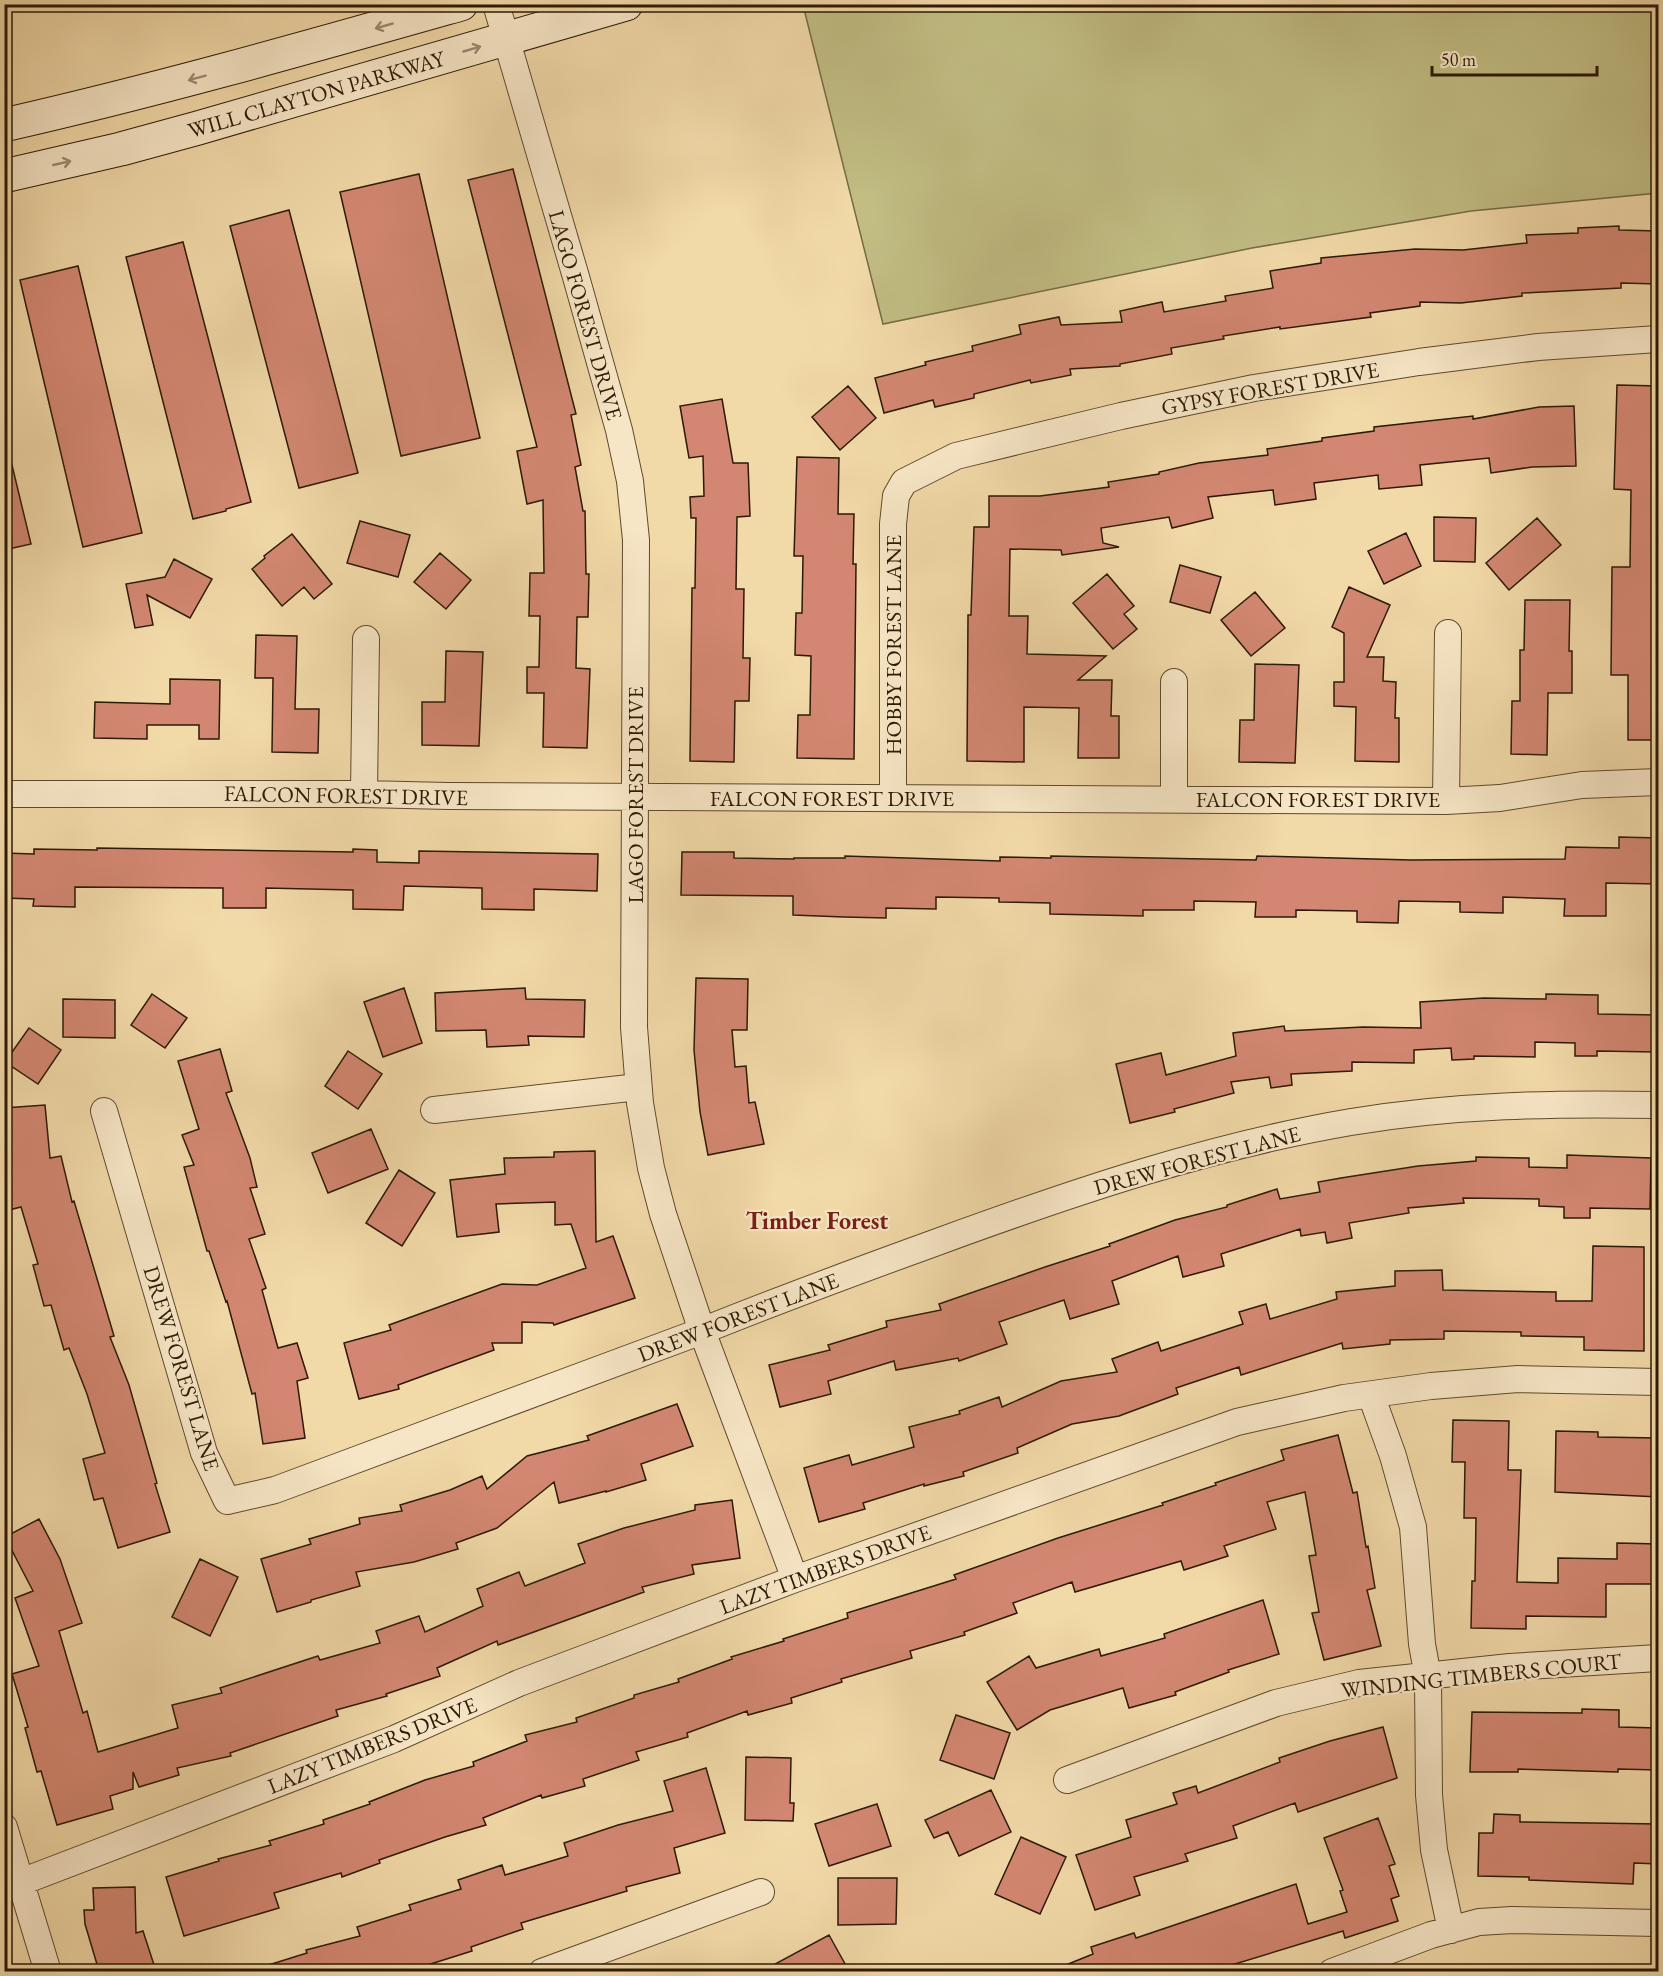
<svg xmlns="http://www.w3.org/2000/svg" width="1663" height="1976" font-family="'EB Garamond',serif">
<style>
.green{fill:#c1bd83;stroke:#766c44;stroke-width:1.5}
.building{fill:#d38772;stroke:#2c1a06;stroke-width:1.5}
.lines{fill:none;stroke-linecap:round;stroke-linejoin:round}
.minor-casing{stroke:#5e4a2e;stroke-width:28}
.secondary-casing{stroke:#2c1a06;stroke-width:35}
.minor{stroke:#f7e6c6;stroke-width:26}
.secondary{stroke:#f7e6c6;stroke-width:33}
.oneway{stroke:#9c8a70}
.labels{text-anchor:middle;stroke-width:4.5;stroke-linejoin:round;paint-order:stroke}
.street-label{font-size:22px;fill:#2c1a06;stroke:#f7e6c6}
.neighbourhood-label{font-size:24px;font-weight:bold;fill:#7a1f14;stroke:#f7e6c6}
</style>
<rect width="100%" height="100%" fill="#f2d9a8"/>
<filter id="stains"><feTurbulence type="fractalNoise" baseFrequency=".00333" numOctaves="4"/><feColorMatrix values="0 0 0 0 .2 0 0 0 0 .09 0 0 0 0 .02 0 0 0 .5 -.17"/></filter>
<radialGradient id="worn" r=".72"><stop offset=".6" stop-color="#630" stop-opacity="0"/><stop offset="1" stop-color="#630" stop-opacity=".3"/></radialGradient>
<path class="green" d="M 803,5 L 1658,5 L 1658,193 L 1471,211 L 1252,248 L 883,324 Z"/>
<path class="building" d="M 513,169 L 576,414 L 571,415 L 581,465 L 575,467 L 583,511 L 585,511 L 586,574 L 589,574 L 588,617 L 577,617 L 576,668 L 590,669 L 587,748 L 543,747 L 544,693 L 527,693 L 527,667 L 539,667 L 540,616 L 529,616 L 530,573 L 544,573 L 543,500 L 527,504 L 517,451 L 537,447 L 468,180 Z
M 419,174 L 480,438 L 401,456 L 340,192 Z
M 289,210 L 358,473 L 299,488 L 230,226 Z
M 1619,226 L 1619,230 L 1659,231 L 1659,284 L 1621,283 L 1621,288 L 1522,293 L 1522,296 L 1461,303 L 1420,302 L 1420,306 L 1370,313 L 1371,317 L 1280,329 L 1280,327 L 1223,336 L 1224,339 L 1171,348 L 1172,354 L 1120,364 L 1120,366 L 1070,369 L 1071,375 L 1031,383 L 1030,380 L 974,394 L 974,398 L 935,407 L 933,400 L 884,413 L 875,378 L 926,365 L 925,362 L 973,351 L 972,346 L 1021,334 L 1019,325 L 1059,317 L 1061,325 L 1122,322 L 1120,311 L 1162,302 L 1164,312 L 1226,301 L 1225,296 L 1273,288 L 1270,271 L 1321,263 L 1321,258 L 1415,249 L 1463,250 L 1527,243 L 1526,235 L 1578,233 L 1578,228 Z
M 183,242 L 251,502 L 226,509 L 226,511 L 193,519 L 126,257 Z
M 78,266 L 142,533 L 83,547 L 20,280 Z
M 1617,385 L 1659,386 L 1657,631 L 1659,631 L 1659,740 L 1628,740 L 1628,675 L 1611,675 L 1612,567 L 1630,567 L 1631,490 L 1614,489 Z
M 848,386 L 876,418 L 840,450 L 812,417 Z
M 722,399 L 733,463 L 748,463 L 750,516 L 737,517 L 736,589 L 744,589 L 743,658 L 750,658 L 749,701 L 735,701 L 734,762 L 690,761 L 692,588 L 695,588 L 696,518 L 691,518 L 690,497 L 704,496 L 703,456 L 689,458 L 680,406 Z
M 1574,406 L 1576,466 L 1532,467 L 1491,473 L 1489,458 L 1420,465 L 1422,485 L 1379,489 L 1378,475 L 1314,483 L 1316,499 L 1275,505 L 1273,490 L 1208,497 L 1213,518 L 1172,528 L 1169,517 L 1101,528 L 1103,543 L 1119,547 L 1062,555 L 1061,550 L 1010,549 L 1009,616 L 1028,616 L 1027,654 L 1106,656 L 1078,680 L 1112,680 L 1111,716 L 1119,716 L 1119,758 L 1078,758 L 1079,708 L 1024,707 L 1024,762 L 967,761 L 968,615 L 971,615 L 974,527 L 989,527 L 989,496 L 1040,496 L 1109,487 L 1108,482 L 1159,474 L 1159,472 L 1199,463 L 1268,455 L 1267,449 L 1322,441 L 1322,438 L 1374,431 L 1374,427 L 1473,416 L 1473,419 L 1539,407 Z
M 797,457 L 839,458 L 838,514 L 854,514 L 853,564 L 856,564 L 854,759 L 797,758 L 798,715 L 810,715 L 811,656 L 795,655 L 796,613 L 802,613 L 803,556 L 794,556 Z
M 11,461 L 31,544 L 4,550 L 4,462 Z
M 1434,517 L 1476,518 L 1475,562 L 1434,561 Z
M 1537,518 L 1561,545 L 1509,590 L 1486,563 Z
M 360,521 L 410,535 L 398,577 L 347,563 Z
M 1406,533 L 1421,566 L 1384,584 L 1368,551 Z
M 292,534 L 332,584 L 314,599 L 304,587 L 282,606 L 252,569 L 265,558 L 264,556 Z
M 440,553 L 471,580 L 446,609 L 414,582 Z
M 174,559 L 212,579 L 190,618 L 147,595 L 153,625 L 135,628 L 126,584 L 165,577 Z
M 1180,565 L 1221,577 L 1210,613 L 1170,602 Z
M 1107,574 L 1134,606 L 1124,614 L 1137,629 L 1113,649 L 1073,603 Z
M 1349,587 L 1390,605 L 1367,657 L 1384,657 L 1383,681 L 1396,682 L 1395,718 L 1399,718 L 1399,762 L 1355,761 L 1356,707 L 1334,706 L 1334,682 L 1344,682 L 1344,633 L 1332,627 Z
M 1255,592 L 1285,628 L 1251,656 L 1221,620 Z
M 1525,600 L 1570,600 L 1569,651 L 1572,651 L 1572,693 L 1548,693 L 1547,755 L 1511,754 L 1512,701 L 1520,701 L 1520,650 L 1524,650 Z
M 256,635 L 297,636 L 295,709 L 319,709 L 318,753 L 272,752 L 273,678 L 255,678 Z
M 446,651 L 483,652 L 479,746 L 422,745 L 422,702 L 445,702 Z
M 1255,664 L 1299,665 L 1295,763 L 1239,762 L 1240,720 L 1254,720 Z
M 170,679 L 220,680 L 219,739 L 199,739 L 199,725 L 147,725 L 147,739 L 94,738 L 95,702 L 170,704 Z
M 1619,837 L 1659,838 L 1659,884 L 1606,883 L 1606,916 L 1564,916 L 1565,899 L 1503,897 L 1503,913 L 1460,912 L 1460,902 L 1399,901 L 1398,923 L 1357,922 L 1357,911 L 1296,910 L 1296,917 L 1255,917 L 1256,902 L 1194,901 L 1194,910 L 1143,910 L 1143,916 L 1050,914 L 1050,903 L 999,902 L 999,898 L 936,897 L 936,909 L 886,908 L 886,918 L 844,917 L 793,915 L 793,896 L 681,895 L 682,852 L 734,852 L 734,858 L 794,859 L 794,858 L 845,858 L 845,856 L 1000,861 L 1000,857 L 1051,858 L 1051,856 L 1256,860 L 1257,856 L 1411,860 L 1565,859 L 1566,847 L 1619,848 Z
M 97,848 L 353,852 L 353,849 L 377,850 L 377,862 L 419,863 L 419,851 L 598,854 L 597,891 L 534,889 L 534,910 L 482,909 L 482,888 L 404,886 L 403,910 L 353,909 L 353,890 L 266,888 L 266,908 L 223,908 L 223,888 L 75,887 L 75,907 L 33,906 L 34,899 L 4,898 L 4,853 L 34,854 L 34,849 L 97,850 Z
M 696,978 L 748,979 L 747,1030 L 732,1030 L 735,1067 L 746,1066 L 749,1103 L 755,1102 L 764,1144 L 708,1155 L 700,1112 L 694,1050 Z
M 404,988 L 422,1043 L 383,1057 L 364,1002 Z
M 525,988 L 526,999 L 585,1000 L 584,1037 L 528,1036 L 529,1045 L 487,1047 L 486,1030 L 436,1031 L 435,993 Z
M 152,994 L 187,1018 L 165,1048 L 131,1025 Z
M 1546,994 L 1598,995 L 1598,1014 L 1658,1015 L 1657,1052 L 1597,1051 L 1597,1056 L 1575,1056 L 1575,1043 L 1535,1042 L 1535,1057 L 1474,1056 L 1474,1059 L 1452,1060 L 1451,1048 L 1414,1050 L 1414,1063 L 1352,1062 L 1352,1071 L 1291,1074 L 1292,1085 L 1271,1088 L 1269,1077 L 1231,1082 L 1234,1093 L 1174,1109 L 1175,1112 L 1130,1123 L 1116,1064 L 1161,1053 L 1166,1075 L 1236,1056 L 1233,1033 L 1284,1026 L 1285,1031 L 1363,1027 L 1421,1028 L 1420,1002 L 1484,998 L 1546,999 Z
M 63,999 L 115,1000 L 115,1038 L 63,1037 Z
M 29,1028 L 61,1050 L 38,1084 L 5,1062 Z
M 220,1049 L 232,1091 L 226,1093 L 250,1158 L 257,1187 L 250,1188 L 265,1234 L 249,1239 L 266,1288 L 262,1290 L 278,1348 L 297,1343 L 308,1378 L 297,1381 L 305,1438 L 263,1444 L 255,1393 L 252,1394 L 227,1301 L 226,1302 L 209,1251 L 207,1251 L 184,1167 L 194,1165 L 182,1135 L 199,1129 L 178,1061 Z
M 348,1051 L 382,1074 L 358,1109 L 325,1086 Z
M 45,1105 L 50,1158 L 61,1156 L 72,1202 L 74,1201 L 114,1336 L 110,1337 L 129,1385 L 157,1483 L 155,1484 L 170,1532 L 118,1548 L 103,1498 L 94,1500 L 83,1459 L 105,1453 L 87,1394 L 69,1348 L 64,1350 L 51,1305 L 44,1306 L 33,1265 L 38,1264 L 21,1207 L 9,1210 L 4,1188 L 4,1108 Z
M 371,1129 L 388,1169 L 328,1193 L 312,1153 Z
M 595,1151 L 596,1242 L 613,1236 L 635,1298 L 554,1325 L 553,1323 L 522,1322 L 522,1343 L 492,1343 L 494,1350 L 398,1385 L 399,1389 L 359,1399 L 344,1343 L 391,1330 L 389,1325 L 502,1284 L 537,1285 L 586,1268 L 571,1224 L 555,1225 L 555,1202 L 496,1204 L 499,1232 L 457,1237 L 450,1180 L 505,1174 L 504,1158 L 554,1157 L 554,1152 Z
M 1567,1155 L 1651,1158 L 1650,1209 L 1590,1208 L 1590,1218 L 1564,1218 L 1564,1207 L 1539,1206 L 1539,1199 L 1463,1198 L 1464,1203 L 1408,1208 L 1409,1213 L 1349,1223 L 1352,1238 L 1327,1243 L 1325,1232 L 1301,1236 L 1300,1229 L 1221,1254 L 1224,1266 L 1183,1277 L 1178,1256 L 1112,1281 L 1119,1304 L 1070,1319 L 1064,1300 L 999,1322 L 1007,1344 L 959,1361 L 958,1358 L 896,1370 L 894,1361 L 828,1381 L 831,1394 L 780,1407 L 769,1365 L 830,1350 L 828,1345 L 887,1327 L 886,1321 L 941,1310 L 939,1304 L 1045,1267 L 1110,1246 L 1109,1244 L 1175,1220 L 1227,1207 L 1227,1205 L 1277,1189 L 1280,1199 L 1320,1192 L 1318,1182 L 1341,1178 L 1418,1166 L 1476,1161 L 1476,1157 L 1529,1158 L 1529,1167 L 1567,1168 Z
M 399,1170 L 435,1193 L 402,1246 L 366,1223 Z
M 1593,1246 L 1644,1247 L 1644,1351 L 1584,1350 L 1584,1337 L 1521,1336 L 1521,1332 L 1444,1331 L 1444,1339 L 1390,1340 L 1390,1344 L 1343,1349 L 1342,1343 L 1241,1375 L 1239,1367 L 1176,1388 L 1178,1394 L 1119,1416 L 1072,1424 L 1017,1448 L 1018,1453 L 963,1472 L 964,1476 L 924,1486 L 924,1484 L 863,1503 L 865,1509 L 819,1522 L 804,1468 L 849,1455 L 852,1465 L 914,1447 L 909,1427 L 960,1414 L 959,1411 L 999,1397 L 1002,1407 L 1061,1381 L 1117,1372 L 1112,1359 L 1158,1342 L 1161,1351 L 1243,1324 L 1239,1312 L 1266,1304 L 1270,1319 L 1337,1299 L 1336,1292 L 1395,1286 L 1395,1271 L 1442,1270 L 1443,1290 L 1556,1292 L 1556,1301 L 1592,1301 Z
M 677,1404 L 693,1446 L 641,1464 L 646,1480 L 606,1492 L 606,1491 L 559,1503 L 554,1482 L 497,1528 L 456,1543 L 458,1549 L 414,1562 L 356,1572 L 360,1586 L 311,1600 L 311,1602 L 277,1612 L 261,1559 L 311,1544 L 309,1539 L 360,1524 L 359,1518 L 402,1511 L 400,1505 L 450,1490 L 482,1476 L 487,1489 L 527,1456 L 589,1440 L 587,1436 Z
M 1453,1420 L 1509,1421 L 1508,1470 L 1521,1470 L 1517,1582 L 1558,1583 L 1558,1558 L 1617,1559 L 1617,1543 L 1659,1544 L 1659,1584 L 1606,1584 L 1606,1617 L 1526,1616 L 1526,1629 L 1471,1628 L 1472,1581 L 1475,1581 L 1476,1518 L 1464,1518 L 1465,1462 L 1452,1462 Z
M 1556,1431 L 1598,1432 L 1598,1437 L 1659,1438 L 1659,1497 L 1555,1492 Z
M 1338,1435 L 1353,1493 L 1357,1492 L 1366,1547 L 1368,1546 L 1375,1588 L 1367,1590 L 1381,1646 L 1324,1660 L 1312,1613 L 1319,1612 L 1309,1556 L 1316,1555 L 1305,1492 L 1267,1502 L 1276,1529 L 1224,1546 L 1228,1556 L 1184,1570 L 1181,1561 L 1075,1592 L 1072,1582 L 1013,1603 L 1017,1613 L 964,1632 L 965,1635 L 910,1651 L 912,1658 L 841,1679 L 842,1682 L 791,1698 L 792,1703 L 748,1715 L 747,1711 L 687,1733 L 688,1737 L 636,1752 L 639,1760 L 583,1779 L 585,1786 L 542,1798 L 541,1795 L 483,1818 L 486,1825 L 445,1837 L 379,1860 L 380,1863 L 342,1877 L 341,1873 L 274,1893 L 279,1908 L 184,1936 L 166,1877 L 219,1861 L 218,1859 L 271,1845 L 269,1841 L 324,1824 L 323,1820 L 370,1804 L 369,1802 L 425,1780 L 474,1766 L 473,1762 L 527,1741 L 525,1735 L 577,1722 L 576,1718 L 634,1698 L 634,1695 L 679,1682 L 678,1679 L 732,1659 L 731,1657 L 784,1641 L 783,1639 L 848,1618 L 847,1613 L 956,1579 L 954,1575 L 1058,1538 L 1163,1505 L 1162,1503 L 1216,1485 L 1215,1483 L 1284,1460 L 1281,1450 Z
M 732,1500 L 740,1558 L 692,1565 L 694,1574 L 642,1587 L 644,1592 L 498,1645 L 497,1641 L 437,1668 L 440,1676 L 386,1694 L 387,1696 L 336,1710 L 338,1716 L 230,1753 L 231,1756 L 177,1768 L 179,1775 L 139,1787 L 133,1772 L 133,1789 L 110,1796 L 113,1809 L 57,1825 L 41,1771 L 37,1772 L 25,1728 L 28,1727 L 12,1674 L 39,1666 L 15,1598 L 33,1591 L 5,1537 L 39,1519 L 60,1559 L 82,1623 L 59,1631 L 83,1713 L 87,1711 L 98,1752 L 178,1728 L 172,1705 L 222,1693 L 220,1688 L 318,1656 L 320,1660 L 380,1643 L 376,1631 L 419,1616 L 425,1632 L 483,1606 L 477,1589 L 519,1572 L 525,1586 L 585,1563 L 578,1544 L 624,1528 L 695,1510 L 695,1505 Z
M 200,1559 L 238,1577 L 210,1636 L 172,1617 Z
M 1263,1600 L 1279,1654 L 1228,1670 L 1229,1672 L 1175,1692 L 1176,1695 L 1129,1708 L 1123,1688 L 1050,1710 L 1017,1730 L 987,1682 L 1029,1656 L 1036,1668 L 1099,1649 L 1101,1656 L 1165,1638 L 1164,1634 Z
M 1582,1709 L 1619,1710 L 1619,1727 L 1659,1728 L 1659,1770 L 1618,1769 L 1618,1772 L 1518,1769 L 1518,1772 L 1470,1772 L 1472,1712 L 1582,1713 Z
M 956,1715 L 1010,1733 L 994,1779 L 940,1760 Z
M 1383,1727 L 1397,1778 L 1298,1812 L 1295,1803 L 1233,1826 L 1237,1838 L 1185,1854 L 1188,1861 L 1134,1877 L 1140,1895 L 1095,1910 L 1076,1855 L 1131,1837 L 1126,1820 L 1177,1804 L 1173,1793 L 1196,1786 L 1198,1793 L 1280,1762 L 1279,1758 L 1330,1741 Z
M 746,1757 L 791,1758 L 790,1803 L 794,1803 L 793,1821 L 745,1820 Z
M 706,1768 L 725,1833 L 674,1848 L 680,1873 L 626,1887 L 627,1891 L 521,1923 L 523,1929 L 471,1947 L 472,1951 L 418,1968 L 419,1971 L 263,1971 L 262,1967 L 307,1953 L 306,1950 L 360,1936 L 357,1927 L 411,1910 L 409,1905 L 461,1889 L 458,1880 L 502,1865 L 505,1875 L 568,1856 L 564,1843 L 618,1825 L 673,1811 L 664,1781 Z
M 991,1790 L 1011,1832 L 959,1856 L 948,1832 L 934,1838 L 925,1820 Z
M 877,1804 L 891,1846 L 829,1866 L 815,1824 Z
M 1494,1814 L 1520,1815 L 1520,1822 L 1659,1824 L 1659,1864 L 1634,1863 L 1633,1884 L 1529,1880 L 1529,1877 L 1478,1876 L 1479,1833 L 1493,1833 Z
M 1378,1818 L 1395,1864 L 1389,1866 L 1399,1896 L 1391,1899 L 1398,1921 L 1345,1938 L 1343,1931 L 1212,1971 L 1051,1971 L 1093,1954 L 1091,1947 L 1134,1933 L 1136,1938 L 1296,1884 L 1308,1924 L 1347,1912 L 1340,1891 L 1343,1890 L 1324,1838 Z
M 1021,1837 L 1066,1857 L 1040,1914 L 995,1894 Z
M 838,1878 L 897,1878 L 896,1924 L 838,1925 Z
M 135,1887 L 136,1933 L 143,1931 L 156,1971 L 99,1971 L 85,1924 L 84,1910 L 94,1910 L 93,1888 Z
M 829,1935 L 849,1971 L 762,1971 Z"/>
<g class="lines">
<g class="minor-casing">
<path id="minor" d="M 496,4 L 576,277 L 619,430 L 630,481 L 636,540 L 634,1027 L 640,1103 L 651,1168 L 663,1214 L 702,1331 L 795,1579
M 4,794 L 364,794 L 448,796 L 1446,801 L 1500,798 L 1582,785 L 1658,782
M 364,794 L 366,639
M 893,798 L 893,524 L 896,496 L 904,482 L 956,456 L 1121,416 L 1254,388 L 1419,362 L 1538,347 L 1658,339
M 1174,798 L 1174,682
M 1446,801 L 1448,633
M 434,1110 L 638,1087
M 104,1111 L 204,1453 L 227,1501 L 275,1490 L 702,1331 C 781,1299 860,1270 940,1241 C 1074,1192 1210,1146 1351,1122 C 1453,1105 1555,1103 1658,1105
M 1371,1395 L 1393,1456 L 1413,1527 L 1422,1644 L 1428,1677 L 1429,1795 L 1434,1850 L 1451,1930
M 1067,1780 L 1276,1703 L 1359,1683 L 1510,1667 L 1658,1658
M 4,1827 L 48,1972
M 21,1882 L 394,1739 L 519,1683 L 795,1579 L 1237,1422 L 1344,1398 L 1431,1386 L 1518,1379 L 1658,1382
M 542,1972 L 761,1892
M 1332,1972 L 1431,1935 L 1479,1922 L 1512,1920 L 1658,1923"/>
</g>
<g class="secondary-casing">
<path id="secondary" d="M 4,125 C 158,90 309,47 461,4
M 4,176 L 121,149 L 198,128 L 626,4"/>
</g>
<use href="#minor" class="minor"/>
<use href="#secondary" class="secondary"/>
</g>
<defs><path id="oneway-shaft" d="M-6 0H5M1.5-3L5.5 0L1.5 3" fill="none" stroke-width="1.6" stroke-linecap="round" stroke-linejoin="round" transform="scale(1.5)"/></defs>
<g class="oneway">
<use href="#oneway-shaft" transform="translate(384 26) rotate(164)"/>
<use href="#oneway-shaft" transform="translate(472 49) rotate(-16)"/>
<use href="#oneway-shaft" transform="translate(197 78) rotate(165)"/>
<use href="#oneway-shaft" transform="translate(62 163) rotate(-13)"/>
</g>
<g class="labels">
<g class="street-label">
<text transform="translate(316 94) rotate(-16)" y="8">WILL CLAYTON PARKWAY</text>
<text transform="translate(586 315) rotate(74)" y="8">LAGO FOREST DRIVE</text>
<text transform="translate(1270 388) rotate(-10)" y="8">GYPSY FOREST DRIVE</text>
<text transform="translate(893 645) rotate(-90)" y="8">HOBBY FOREST LANE</text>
<text transform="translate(346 795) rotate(1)" y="8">FALCON FOREST DRIVE</text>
<text transform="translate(635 795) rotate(-90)" y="8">LAGO FOREST DRIVE</text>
<text x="832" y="806">FALCON FOREST DRIVE</text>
<text x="1318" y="807">FALCON FOREST DRIVE</text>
<text transform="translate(1197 1160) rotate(-15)" y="8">DREW FOREST LANE</text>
<text transform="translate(738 1317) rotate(-21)" y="8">DREW FOREST LANE</text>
<text transform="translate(182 1368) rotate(73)" y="8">DREW FOREST LANE</text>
<text transform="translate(825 1569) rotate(-20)" y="8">LAZY TIMBERS DRIVE</text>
<text transform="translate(1481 1675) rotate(-6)" y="8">WINDING TIMBERS COURT</text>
<text transform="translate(372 1745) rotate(-22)" y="8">LAZY TIMBERS DRIVE</text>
</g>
<g class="neighbourhood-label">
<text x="817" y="1229">Timber Forest</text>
</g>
</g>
<rect width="1663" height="1976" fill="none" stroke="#f2d9a8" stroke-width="24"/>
<rect x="6" y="6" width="1651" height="1964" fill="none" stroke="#2c1a06" stroke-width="3"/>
<rect x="12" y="12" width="1639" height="1952" fill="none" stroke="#2c1a06" stroke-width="1.5"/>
<path d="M1432 66v9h165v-9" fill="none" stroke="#2c1a06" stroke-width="3"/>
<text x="1441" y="66" font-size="18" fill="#2c1a06" stroke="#f7e6c6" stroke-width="4.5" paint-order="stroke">50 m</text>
<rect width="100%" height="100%" filter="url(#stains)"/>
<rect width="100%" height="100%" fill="url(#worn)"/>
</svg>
